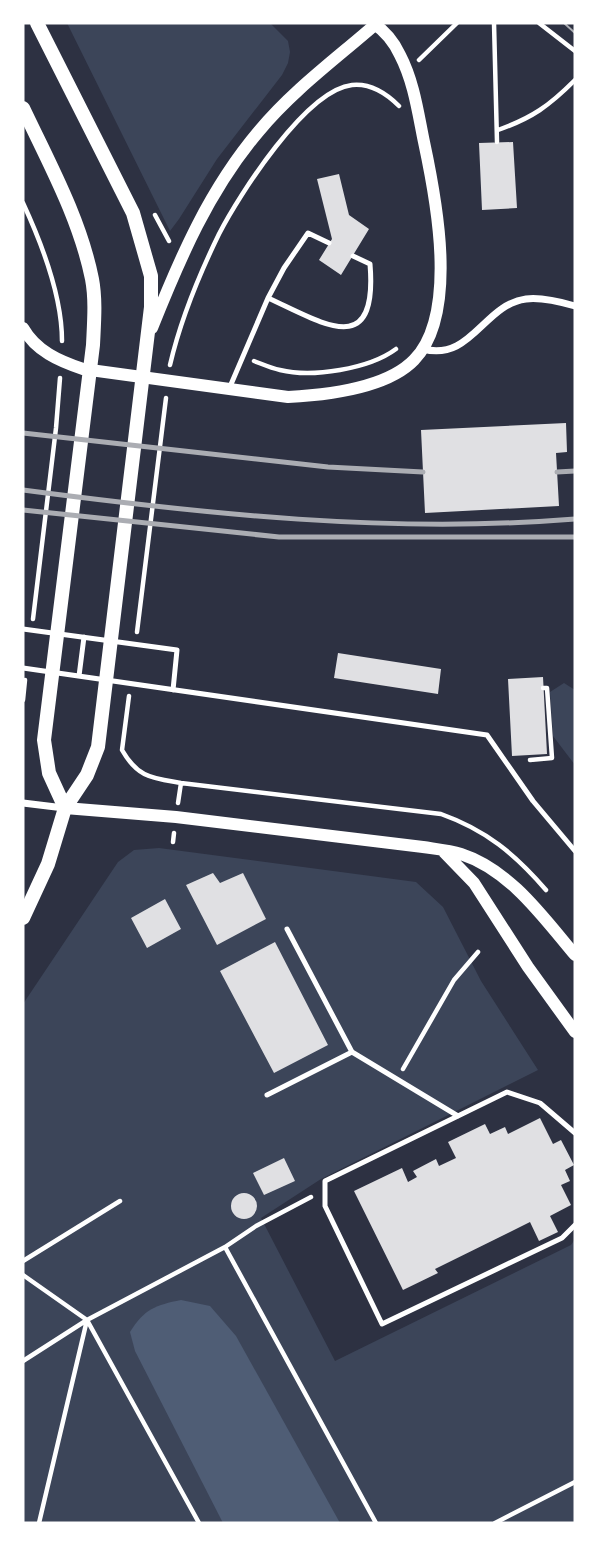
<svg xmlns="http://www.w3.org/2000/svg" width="598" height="1546" font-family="'Noto Sans',sans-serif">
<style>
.green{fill:#3c4559}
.water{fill:#4f5d75}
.building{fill:#e0e0e3}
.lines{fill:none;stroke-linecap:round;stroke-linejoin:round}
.path{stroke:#fff;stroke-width:4.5}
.service{stroke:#fff;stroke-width:5}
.minor{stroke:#fff;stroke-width:7}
.tertiary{stroke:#fff;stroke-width:12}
.secondary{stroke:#fff;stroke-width:14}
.tram{stroke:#abadb3;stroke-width:2}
.rail{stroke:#abadb3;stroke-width:5}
</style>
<rect width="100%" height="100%" fill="#2d3142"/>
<path class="green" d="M 67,23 L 270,23 L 288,41 L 290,52 L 288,63 L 282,75 L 217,159 L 179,219 L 170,231 Z
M 564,683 L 575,690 L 575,765 L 553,736 L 550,692 Z
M 159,848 L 416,882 L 443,907 L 481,981 L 538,1070 L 321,1179 L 261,1218 L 335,1361 L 571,1245 L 575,1239 L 575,1523 L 23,1523 L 23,1004 L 118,862 L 134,850 Z"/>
<path class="water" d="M 181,1300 L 210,1306 L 236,1336 L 340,1523 L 223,1523 L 135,1351 L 130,1332 C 144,1309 156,1305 181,1300 Z"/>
<path class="building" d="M 513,142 L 517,208 L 482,210 L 479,143 Z
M 339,174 L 349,215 L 369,229 L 341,275 L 319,260 L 332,239 L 317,179 Z
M 566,423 L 567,452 L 556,453 L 559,506 L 425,513 L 421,430 Z
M 338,653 L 441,669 L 438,694 L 334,678 Z
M 543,677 L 547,754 L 512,756 L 508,679 Z
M 213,873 L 220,883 L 243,873 L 266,919 L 217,945 L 186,885 Z
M 165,899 L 181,929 L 147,948 L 131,918 Z
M 275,942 L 328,1045 L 274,1073 L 220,971 Z
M 540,1118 L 553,1144 L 561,1140 L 574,1165 L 565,1170 L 570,1181 L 561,1185 L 571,1205 L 550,1216 L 558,1232 L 539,1241 L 530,1222 L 435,1269 L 438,1273 L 403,1290 L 354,1191 L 402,1168 L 408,1182 L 417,1177 L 413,1171 L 436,1159 L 439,1166 L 456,1158 L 448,1142 L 485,1124 L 490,1134 L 505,1127 L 508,1134 Z
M 284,1158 L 295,1181 L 264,1195 L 253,1173 Z
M231 1206a13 13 0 1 1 26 0a13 13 0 1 1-26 0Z"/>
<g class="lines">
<path class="path" d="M 494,23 L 497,142
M 539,23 L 575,51
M 419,60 L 457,23
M 498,130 C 532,118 549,106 575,80
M 23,203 C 42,244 62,295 62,341
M 155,215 L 169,241
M 254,361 C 262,364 271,368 280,370 C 312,378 369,369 396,349
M 170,365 C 180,322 200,273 219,234 C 239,195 306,90 352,85 C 371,83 386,93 399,106
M 33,619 L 56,428 L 60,378
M 137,632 L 166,398
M 129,696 L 122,750 C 138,778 152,778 181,783 L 441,814 C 486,830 515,854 546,890
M 23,700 L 25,680
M 530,760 L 552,758 L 547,688 L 543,688
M 178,803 L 181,783
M 173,842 L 174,833
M 403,1069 L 454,980 L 478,952
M 225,1247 L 376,1523
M 23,1261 L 120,1201
M 23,1275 L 87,1320 L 199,1523
M 23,1361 L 87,1320 L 225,1247 L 256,1226 L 311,1197
M 39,1523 L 87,1320
M 495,1523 L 575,1482"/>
<path class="service" d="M 329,243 L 308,233 L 284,268 L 268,298 C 323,323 378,361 370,264 L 353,256
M 229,389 L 268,298
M 23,629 L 177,650 L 173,690
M 23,668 L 487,735 L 533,801 L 575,851
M 79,676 L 84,637
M 287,929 L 352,1052 L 458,1116
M 267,1095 L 352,1052
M 575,1133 L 540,1103 L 507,1092 L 325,1181 L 325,1206 L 382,1324 L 562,1238 L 575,1225"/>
<path class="minor" d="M 423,349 C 471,362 484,304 526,299 C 541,297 561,302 575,306
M 23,803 L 64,808"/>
<path class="tertiary" d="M 23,328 C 36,351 59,361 83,369 L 288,397 C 326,395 386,389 414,360 C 459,314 436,198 424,142 C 418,113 414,82 400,55 C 394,42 385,31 373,23
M 152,328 C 180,258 209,190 259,131 C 293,90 337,58 377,23
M 65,808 L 176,817 L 423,847 C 436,849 449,850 461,854 C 510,870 543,917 575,955
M 444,852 L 474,883 L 528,967 L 575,1032"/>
<path class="secondary" d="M 23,108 C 49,163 80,219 92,279 C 96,300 94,323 93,345 L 44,740 L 49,773 L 65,808
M 23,918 L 48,864 L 65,808 L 87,775 L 98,747 L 151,307 L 151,276 L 133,213 L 37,23"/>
<path class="tram" d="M 564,23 L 575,33"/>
<path class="rail" d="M 23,433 L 328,467 L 423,472
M 557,472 L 575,471
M 23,490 C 205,514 391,534 575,519
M 23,510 L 279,537 L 575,537"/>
</g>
<rect width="598" height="1546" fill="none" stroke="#ffffff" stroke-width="49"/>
</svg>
